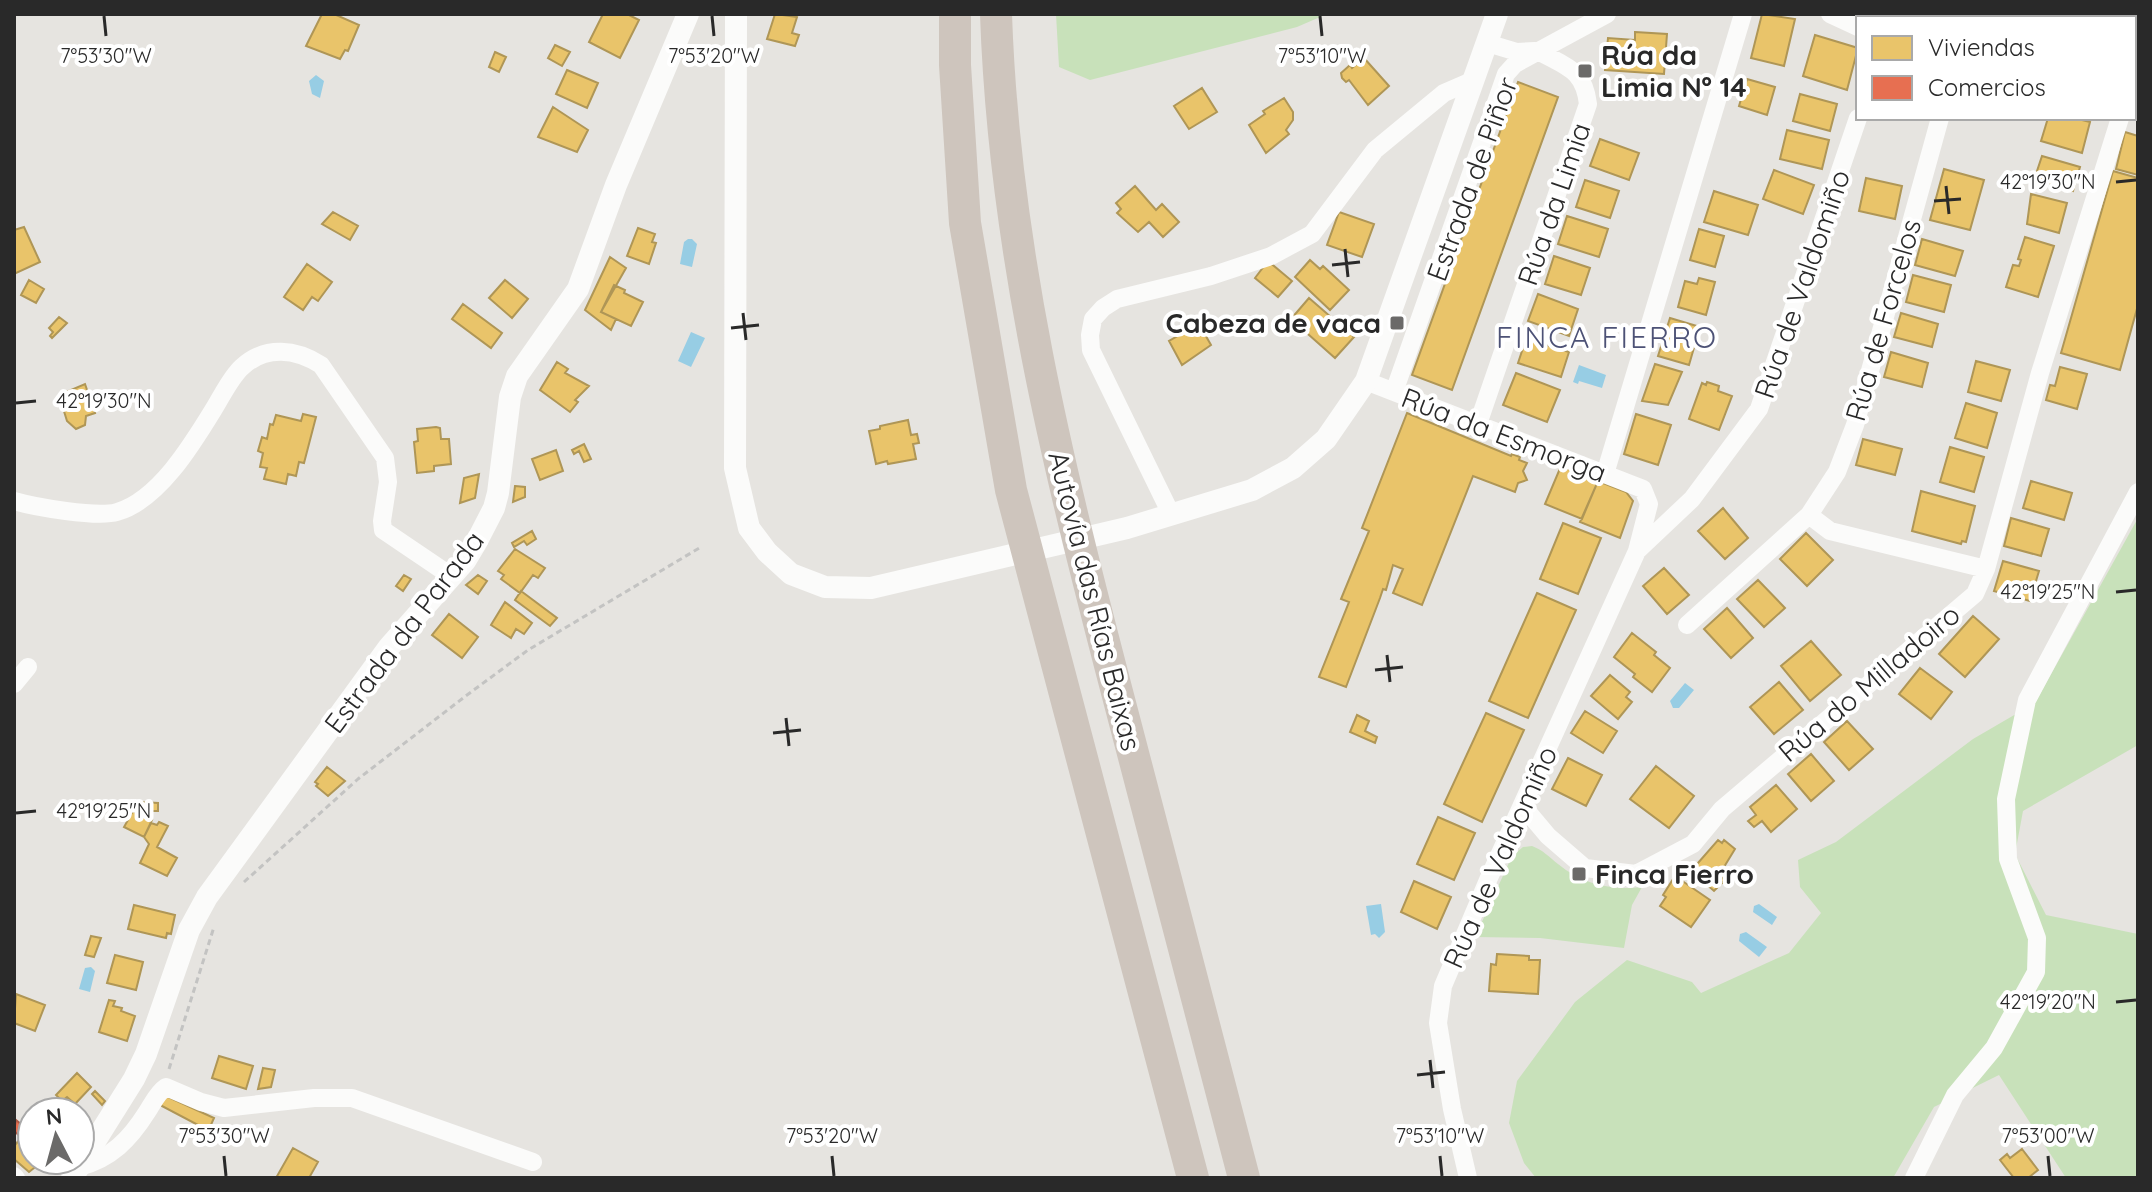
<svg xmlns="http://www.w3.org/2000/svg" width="2152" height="1192" font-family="Quicksand,sans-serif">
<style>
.green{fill:#c8e1ba}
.water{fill:#97cde4}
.homes{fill:#e9c46a;stroke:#af9656;stroke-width:2}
.shops{fill:#e76f51;stroke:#ae5a45;stroke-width:2}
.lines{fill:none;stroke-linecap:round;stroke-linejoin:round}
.path{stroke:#c3c3c2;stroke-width:3;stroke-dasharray:6 4;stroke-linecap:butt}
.minor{stroke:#fbfbfa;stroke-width:18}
.tertiary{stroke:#fbfbfa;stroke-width:22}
.motorway{stroke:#cec5bd;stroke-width:32}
.ticks{fill:none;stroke:#292929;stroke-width:3}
.poi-dot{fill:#6b6a69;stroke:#fff;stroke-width:3}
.labels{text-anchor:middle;stroke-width:8;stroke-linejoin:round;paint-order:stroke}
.poi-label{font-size:28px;font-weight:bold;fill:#292929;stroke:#fff;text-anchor:start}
.street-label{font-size:28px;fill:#292929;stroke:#fff}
.neighbourhood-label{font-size:30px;letter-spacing:2px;fill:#4d5276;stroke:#fff}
.ticks-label{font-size:20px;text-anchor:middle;fill:#292929;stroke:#fff;stroke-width:8;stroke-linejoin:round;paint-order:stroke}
</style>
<rect width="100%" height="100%" fill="#e6e4e0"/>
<path class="green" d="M 1056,14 L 1327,14 L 1297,27 L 1090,80 L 1059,67 Z
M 2138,518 L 2138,745 L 2023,811 L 2015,854 L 2046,915 L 2138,934 L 2136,1178 L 2066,1178 L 1999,1075 L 1934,1107 L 1893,1178 L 1536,1178 L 1524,1163 L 1509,1123 L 1517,1081 L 1575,1002 L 1627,960 L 1692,982 L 1701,993 L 1789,953 L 1821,913 L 1800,887 L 1798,860 L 1836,842 L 1973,739 L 2035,703 Z
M 1532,846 C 1543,850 1549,857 1558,864 C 1582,884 1612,891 1642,887 L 1632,905 L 1624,948 L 1540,938 L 1475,937 L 1512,856 L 1523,847 Z"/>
<path class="water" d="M 316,75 L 324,81 L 320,98 L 312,94 L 309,81 Z
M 688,239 L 692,239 L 697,244 L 692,267 L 680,264 L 684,242 Z
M 691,332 L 705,338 L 691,367 L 678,361 Z
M 1579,365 L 1606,375 L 1602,388 L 1579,381 L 1578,384 L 1573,382 Z
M 1685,683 L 1694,690 L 1679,708 L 1673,708 L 1670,701 Z
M 1381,904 L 1385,932 L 1379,938 L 1375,934 L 1371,935 L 1366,906 Z
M 1759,904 L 1777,917 L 1772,925 L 1753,912 L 1754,906 Z
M 1746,932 L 1767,947 L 1759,957 L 1739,941 L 1740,934 Z
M 91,967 L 95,971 L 90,992 L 79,989 L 85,968 Z"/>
<path class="homes" d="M 322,14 L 334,14 L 359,25 L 348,51 L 345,50 L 340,59 L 306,46 Z
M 603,14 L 627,14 L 639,20 L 620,58 L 589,42 Z
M 775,14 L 797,17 L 792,33 L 799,35 L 795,46 L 767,39 Z
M 1762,14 L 1795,19 L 1784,66 L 1751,58 Z
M 1635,32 L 1667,34 L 1664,74 L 1605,70 L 1608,38 L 1635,40 Z
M 1815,35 L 1858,48 L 1847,90 L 1803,76 Z
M 555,45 L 570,52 L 562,66 L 548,58 Z
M 495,52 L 506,57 L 499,72 L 489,67 Z
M 1364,58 L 1389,86 L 1368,105 L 1349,80 L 1346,82 L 1342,78 L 1341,73 L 1350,65 L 1352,68 Z
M 567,70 L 598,83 L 587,108 L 556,94 Z
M 1747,79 L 1775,87 L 1767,115 L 1739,106 Z
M 1518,82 L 1558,97 L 1452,390 L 1412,375 Z
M 1202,88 L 1217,112 L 1189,129 L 1174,106 Z
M 1800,94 L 1837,104 L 1830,131 L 1793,121 Z
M 1284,98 L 1293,112 L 1293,120 L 1286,130 L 1289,134 L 1266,153 L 1249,125 L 1265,114 L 1263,111 Z
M 553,107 L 588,130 L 577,152 L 538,137 Z
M 2048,118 L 2074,118 L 2090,122 L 2082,153 L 2041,141 Z
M 1787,130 L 1829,140 L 1822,169 L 1780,159 Z
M 2125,132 L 2138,136 L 2138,175 L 2116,169 Z
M 1600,139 L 1639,153 L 1629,180 L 1590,166 Z
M 2042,156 L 2080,167 L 2073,191 L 2034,180 Z
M 1944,169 L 1984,180 L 1970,230 L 1930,220 Z
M 1774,170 L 1814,185 L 1803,214 L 1763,199 Z
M 2113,171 L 2138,178 L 2138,305 L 2120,370 L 2061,353 Z
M 1866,178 L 1902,186 L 1895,219 L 1859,211 Z
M 1585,180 L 1619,191 L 1610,218 L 1576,207 Z
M 1135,186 L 1156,210 L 1162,204 L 1179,222 L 1163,237 L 1149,222 L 1138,232 L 1117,213 L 1121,209 L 1116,203 Z
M 1714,191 L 1758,205 L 1748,235 L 1704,222 Z
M 2031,194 L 2067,203 L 2059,233 L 2027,224 Z
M 333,212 L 358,226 L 350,240 L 322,224 Z
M 1339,212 L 1374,224 L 1362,257 L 1327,245 Z
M 1567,216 L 1608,229 L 1599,257 L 1558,244 Z
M 24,227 L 40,262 L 14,274 L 14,230 Z
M 638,228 L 655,234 L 652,242 L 656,243 L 649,264 L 627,256 Z
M 1699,229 L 1724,236 L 1715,267 L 1690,260 Z
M 2025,237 L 2054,246 L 2038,297 L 2006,287 L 2013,265 L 2019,266 L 2021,260 L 2018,259 Z
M 1922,239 L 1963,251 L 1955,276 L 1915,265 Z
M 1554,256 L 1590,268 L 1581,295 L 1545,284 Z
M 610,257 L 626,268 L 601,312 L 616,319 L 611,330 L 585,310 Z
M 1310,260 L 1320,269 L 1323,266 L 1349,290 L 1330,310 L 1295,277 Z
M 1268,261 L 1292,281 L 1278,297 L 1255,278 Z
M 307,264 L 332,282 L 318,301 L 312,297 L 303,310 L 284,297 Z
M 1913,275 L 1951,285 L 1944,312 L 1906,302 Z
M 1699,278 L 1715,282 L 1706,315 L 1678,307 L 1685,281 L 1697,284 Z
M 29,280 L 44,289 L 36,303 L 21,295 Z
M 505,280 L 528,299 L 512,318 L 489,298 Z
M 614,285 L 625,290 L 624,293 L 643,302 L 631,326 L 601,312 Z
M 1538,294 L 1578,309 L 1569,336 L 1528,321 Z
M 1309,298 L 1354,337 L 1335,358 L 1291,319 Z
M 463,304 L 502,333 L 491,348 L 452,319 Z
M 1901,313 L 1938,324 L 1932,347 L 1894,337 Z
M 59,317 L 67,323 L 52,338 L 50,336 L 53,332 L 49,328 Z
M 1670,318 L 1700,327 L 1689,365 L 1658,356 Z
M 1199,324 L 1211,345 L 1182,365 L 1169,341 Z
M 1526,339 L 1569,352 L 1561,377 L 1518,363 Z
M 1891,352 L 1928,363 L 1922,387 L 1884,377 Z
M 1976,361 L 2010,370 L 2001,401 L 1968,392 Z
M 557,362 L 568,369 L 565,373 L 589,386 L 575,400 L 578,402 L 570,412 L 540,390 Z
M 1655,364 L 1682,372 L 1668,405 L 1642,401 Z
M 2060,367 L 2087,374 L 2077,409 L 2046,400 L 2050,385 L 2055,386 Z
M 1516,373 L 1560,390 L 1547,422 L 1503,405 Z
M 1707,382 L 1719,386 L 1718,391 L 1732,396 L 1719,430 L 1689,419 L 1702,383 L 1706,385 Z
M 85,384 L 95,413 L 86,416 L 85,425 L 76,429 L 67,421 L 59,395 Z
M 1966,403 L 1997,413 L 1987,448 L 1955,438 Z
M 1407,413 L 1511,456 L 1512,454 L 1520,457 L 1519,460 L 1527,463 L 1523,471 L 1527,480 L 1518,483 L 1515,492 L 1473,476 L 1422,605 L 1393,593 L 1403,569 L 1393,565 L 1386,590 L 1383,589 L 1380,598 L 1346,687 L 1319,677 L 1349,602 L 1341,599 L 1369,531 L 1362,528 Z
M 303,414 L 316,417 L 304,463 L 299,462 L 296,476 L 288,474 L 286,484 L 264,479 L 267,468 L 260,467 L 263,453 L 258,451 L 262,437 L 267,439 L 270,424 L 273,425 L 276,415 L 301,421 Z
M 1636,414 L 1671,425 L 1658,465 L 1624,454 Z
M 908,420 L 911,435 L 917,434 L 919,443 L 913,444 L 916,459 L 888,464 L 887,461 L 876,464 L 869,431 L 880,429 L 880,426 Z
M 436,427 L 440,428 L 441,439 L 449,439 L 451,464 L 434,466 L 434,471 L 417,473 L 414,442 L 418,441 L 417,429 Z
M 1863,439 L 1902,449 L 1895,475 L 1856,465 Z
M 584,444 L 591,459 L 584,462 L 579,451 L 574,454 L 572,450 Z
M 1950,447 L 1984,457 L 1974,492 L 1940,482 Z
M 556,450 L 563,471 L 540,480 L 532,459 Z
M 1561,466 L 1598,481 L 1582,519 L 1545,504 Z
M 479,474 L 475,498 L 460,503 L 464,478 Z
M 1598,481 L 1626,492 L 1633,501 L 1620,538 L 1580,522 Z
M 2031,481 L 2072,493 L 2064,520 L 2023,508 Z
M 515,486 L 525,487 L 525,497 L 513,502 Z
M 1921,491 L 1975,506 L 1966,542 L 1962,541 L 1961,544 L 1912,531 Z
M 1723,508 L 1748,538 L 1725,559 L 1698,531 Z
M 2011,518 L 2049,529 L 2041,556 L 2004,546 Z
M 1563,523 L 1601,538 L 1578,594 L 1540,579 Z
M 532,531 L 536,539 L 527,545 L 524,541 L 514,547 L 512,543 Z
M 1806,533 L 1833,560 L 1807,586 L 1780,559 Z
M 515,549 L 545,568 L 538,578 L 533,575 L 520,593 L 501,579 L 504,575 L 498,571 Z
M 2003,561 L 2039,571 L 2030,601 L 1994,591 Z
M 1664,568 L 1689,595 L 1667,614 L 1643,586 Z
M 404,575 L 411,579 L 403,591 L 396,586 Z
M 478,575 L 487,581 L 478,594 L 466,585 Z
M 1758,580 L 1785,608 L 1764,627 L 1737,599 Z
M 521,591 L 557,618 L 550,626 L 515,600 Z
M 1537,593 L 1576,610 L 1528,718 L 1489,701 Z
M 505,602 L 532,623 L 524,634 L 516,629 L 511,638 L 491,625 Z
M 1727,608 L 1753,638 L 1731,658 L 1704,629 Z
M 449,614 L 478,637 L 462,658 L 432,635 Z
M 1973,616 L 1999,639 L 1965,677 L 1939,654 Z
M 1632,633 L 1656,652 L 1654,655 L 1670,668 L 1652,692 L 1633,677 L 1635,674 L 1614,657 Z
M 1811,641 L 1841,675 L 1810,701 L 1781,666 Z
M 1920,668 L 1952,692 L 1931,719 L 1899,694 Z
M 1610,675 L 1630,692 L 1626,697 L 1632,702 L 1618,719 L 1591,696 Z
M 1779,682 L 1803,710 L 1774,734 L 1750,707 Z
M 1585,711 L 1617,731 L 1603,753 L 1571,733 Z
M 1486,713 L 1524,730 L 1482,822 L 1444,804 Z
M 1357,715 L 1369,721 L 1365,731 L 1377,737 L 1375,743 L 1350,732 Z
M 1847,721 L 1873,749 L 1849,770 L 1824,742 Z
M 1811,754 L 1834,781 L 1811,801 L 1788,774 Z
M 1568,758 L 1602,775 L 1586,806 L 1552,789 Z
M 1656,766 L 1694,796 L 1669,828 L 1630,799 Z
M 327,767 L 345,781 L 328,796 L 316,786 L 318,784 L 315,782 Z
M 1776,785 L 1797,809 L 1771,832 L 1762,821 L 1754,827 L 1748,821 L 1756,815 L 1750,807 Z
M 140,802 L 158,803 L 158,811 L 141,811 Z
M 133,811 L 152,820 L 144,837 L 124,827 Z
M 1438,817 L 1475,833 L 1454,880 L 1417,864 Z
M 159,822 L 168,826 L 157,847 L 177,858 L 167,876 L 140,863 L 149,844 L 144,837 L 151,823 L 157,825 Z
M 1718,840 L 1722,843 L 1724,840 L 1735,849 L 1724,867 L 1728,870 L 1721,877 L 1725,880 L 1714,891 L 1691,871 Z
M 1675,876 L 1710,900 L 1691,927 L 1660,906 L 1666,897 L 1663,895 Z
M 1414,881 L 1451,897 L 1437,929 L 1401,912 Z
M 134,905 L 175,915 L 171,934 L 167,933 L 166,938 L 128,929 Z
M 91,936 L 101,938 L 94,957 L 85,955 Z
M 1497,954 L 1529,956 L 1529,960 L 1540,960 L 1538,994 L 1489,991 L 1491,964 L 1496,965 Z
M 115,955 L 143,962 L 136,990 L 107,983 Z
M 16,994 L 45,1005 L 35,1031 L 14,1023 Z
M 109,1000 L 115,1001 L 113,1006 L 122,1008 L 121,1011 L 135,1016 L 127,1041 L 99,1032 Z
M 219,1056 L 253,1066 L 246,1089 L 212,1078 Z
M 263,1068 L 275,1070 L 271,1087 L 258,1089 Z
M 77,1073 L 91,1087 L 75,1104 L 67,1097 L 62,1101 L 56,1095 Z
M 95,1091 L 105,1101 L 102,1105 L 92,1094 Z
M 164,1095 L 214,1118 L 206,1136 L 198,1131 L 200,1126 L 160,1105 Z
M 21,1138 L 32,1147 L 32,1160 L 44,1160 L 29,1172 L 14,1159 L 14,1146 Z
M 293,1148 L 318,1162 L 309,1178 L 276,1178 Z
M 2022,1149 L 2038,1170 L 2028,1178 L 2014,1178 L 2000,1160 L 2007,1154 L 2010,1158 Z"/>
<path class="shops" d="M 16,1120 L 29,1131 L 32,1128 L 32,1147 L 14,1131 Z"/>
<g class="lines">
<path class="path" d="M 244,882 L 358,779 L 467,695 L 528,650 L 701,547
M 169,1069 L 214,927"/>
<path class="minor" d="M 1830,14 L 1858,27
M 1487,43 L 1517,52 L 1535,51
M 2134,110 L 2138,110
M 1366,381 L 1643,489 L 1649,504 L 1637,551 L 1488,880 L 1443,986 L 1438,1023 L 1452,1109 L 1468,1178
M 1394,392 L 1506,74 L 1515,64 L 1607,14
M 1478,424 L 1588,104 C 1584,69 1566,67 1538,51
M 1605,474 L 1743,14
M 14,501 C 35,507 97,518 117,512 C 159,500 193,443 215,407 C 223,394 231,377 242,367 C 266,345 296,349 321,365 L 385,458 L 388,482 L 382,521 L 383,530 L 451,576
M 1171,514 L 1091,350 L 1090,335 L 1093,319 L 1103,308 L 1117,299 L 1211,276 L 1271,256 L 1312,234 L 1375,150 L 1444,93 L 1474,80
M 1809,515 L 1830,531 L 1986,569
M 1637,551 L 1692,499 L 1759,409 L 1858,118
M 1687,625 L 1809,515 L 1837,472 L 1855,425 L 1940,118
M 14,684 L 28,667
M 1522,805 L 1548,836 L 1585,868 L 1636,874 L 1693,844 L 1722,809 L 1975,594 L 1986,569 L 2040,373 L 2120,118
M 79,1167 C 111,1159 130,1139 147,1112 C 153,1103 157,1093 166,1087 L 201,1102 L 224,1108 L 314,1098 L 352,1098 L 533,1162
M 14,1176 L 16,1178
M 1914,1178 L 1955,1095 L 1994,1048 L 2036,972 L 2037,938 L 2008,859 L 2006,799 L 2027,700 L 2138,492"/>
<path class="tertiary" d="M 736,14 L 735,468 L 749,528 L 767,552 L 791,574 L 825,587 L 871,588 L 1127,528 L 1252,490 L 1293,468 L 1326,439 L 1366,381 L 1497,14
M 72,1178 L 134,1079 L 146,1054 L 189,930 L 207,897 L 389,647 L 465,561 L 477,541 L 494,508 L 498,493 L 510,397 L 517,376 L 578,289 L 616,185 L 688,14"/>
<path class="motorway" d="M 955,14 L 955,65 L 965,223 L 1011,490 L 1193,1178
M 996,14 C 1004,249 1058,466 1117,692 C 1160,854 1202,1016 1244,1178"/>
</g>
<path class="ticks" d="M 104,16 L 106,36M 712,16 L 714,36M 1320,16 L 1322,36M 2116,182 L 2136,180M 1946,186 L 1949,214M 1934,201 L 1961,199M 1345,249 L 1348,277M 1332,265 L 1360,262M 743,313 L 746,340M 731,328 L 759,325M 16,403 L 36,401M 2116,592 L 2136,590M 1387,655 L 1390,682M 1375,670 L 1403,667M 786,718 L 789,746M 773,733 L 801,730M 16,813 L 36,811M 2116,1002 L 2136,1000M 1430,1060 L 1433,1088M 1417,1075 L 1445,1072M 224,1156 L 226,1176M 832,1156 L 834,1176M 1440,1156 L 1442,1176M 2048,1156 L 2050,1176"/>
<g class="poi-dot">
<rect x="1577" y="63" width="16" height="16" rx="4"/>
<rect x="1389" y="315" width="16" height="16" rx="4"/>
<rect x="1571" y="866" width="16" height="16" rx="4"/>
</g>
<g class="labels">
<g class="poi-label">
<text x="1601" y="65">Rúa da<tspan x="1601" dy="32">Limia Nº 14</tspan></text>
<text x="1381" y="333" text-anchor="end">Cabeza de vaca</text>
<text x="1595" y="884">Finca Fierro</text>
</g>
<g class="street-label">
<text transform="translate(1472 179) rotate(-70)" y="10">Estrada de Piñor</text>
<text transform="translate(1554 204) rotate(-71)" y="10">Rúa da Limia</text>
<text transform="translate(1802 284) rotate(-71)" y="10">Rúa de Valdomiño</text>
<text transform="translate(1883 320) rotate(-74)" y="10">Rúa de Forcelos</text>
<text transform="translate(1504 435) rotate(21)" y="10">Rúa da Esmorga</text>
<text transform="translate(1095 601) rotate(76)" y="10">Autovía das Rías Baixas</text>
<text transform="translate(404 632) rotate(-53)" y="10">Estrada da Parada</text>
<text transform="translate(1869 683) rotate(-40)" y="10">Rúa do Milladoiro</text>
<text transform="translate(1500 857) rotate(-66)" y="10">Rúa de Valdomiño</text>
</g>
<g class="neighbourhood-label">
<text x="1607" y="348">FINCA FIERRO</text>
</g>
</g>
<g class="ticks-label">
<text x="106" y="63">7°53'30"W</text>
<text x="714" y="63">7°53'20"W</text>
<text x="1322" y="63">7°53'10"W</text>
<text x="2048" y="189">42°19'30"N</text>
<text x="104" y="408">42°19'30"N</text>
<text x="2048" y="599">42°19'25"N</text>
<text x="104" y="818">42°19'25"N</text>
<text x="2048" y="1009">42°19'20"N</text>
<text x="224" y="1143">7°53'30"W</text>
<text x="832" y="1143">7°53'20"W</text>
<text x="1440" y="1143">7°53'10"W</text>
<text x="2048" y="1143">7°53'00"W</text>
</g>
<rect width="2152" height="1192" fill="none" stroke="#292929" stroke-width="32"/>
<rect x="1856" y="16" width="280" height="104" fill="#ffffff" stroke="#a9a9a9" stroke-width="2"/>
<rect x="1872" y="36" width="40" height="24" fill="#e9c46a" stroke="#a9a9a9" stroke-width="2"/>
<text x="1928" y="56" font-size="24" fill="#292929">Viviendas</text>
<rect x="1872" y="76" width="40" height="24" fill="#e76f51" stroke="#a9a9a9" stroke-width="2"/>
<text x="1928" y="96" font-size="24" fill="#292929">Comercios</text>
<g transform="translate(56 1136) rotate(354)"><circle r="38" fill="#ffffff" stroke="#a9a9a9" stroke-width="2"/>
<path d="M0-6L14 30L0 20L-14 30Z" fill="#6b6a69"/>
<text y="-12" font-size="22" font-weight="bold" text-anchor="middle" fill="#292929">N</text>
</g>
</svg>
